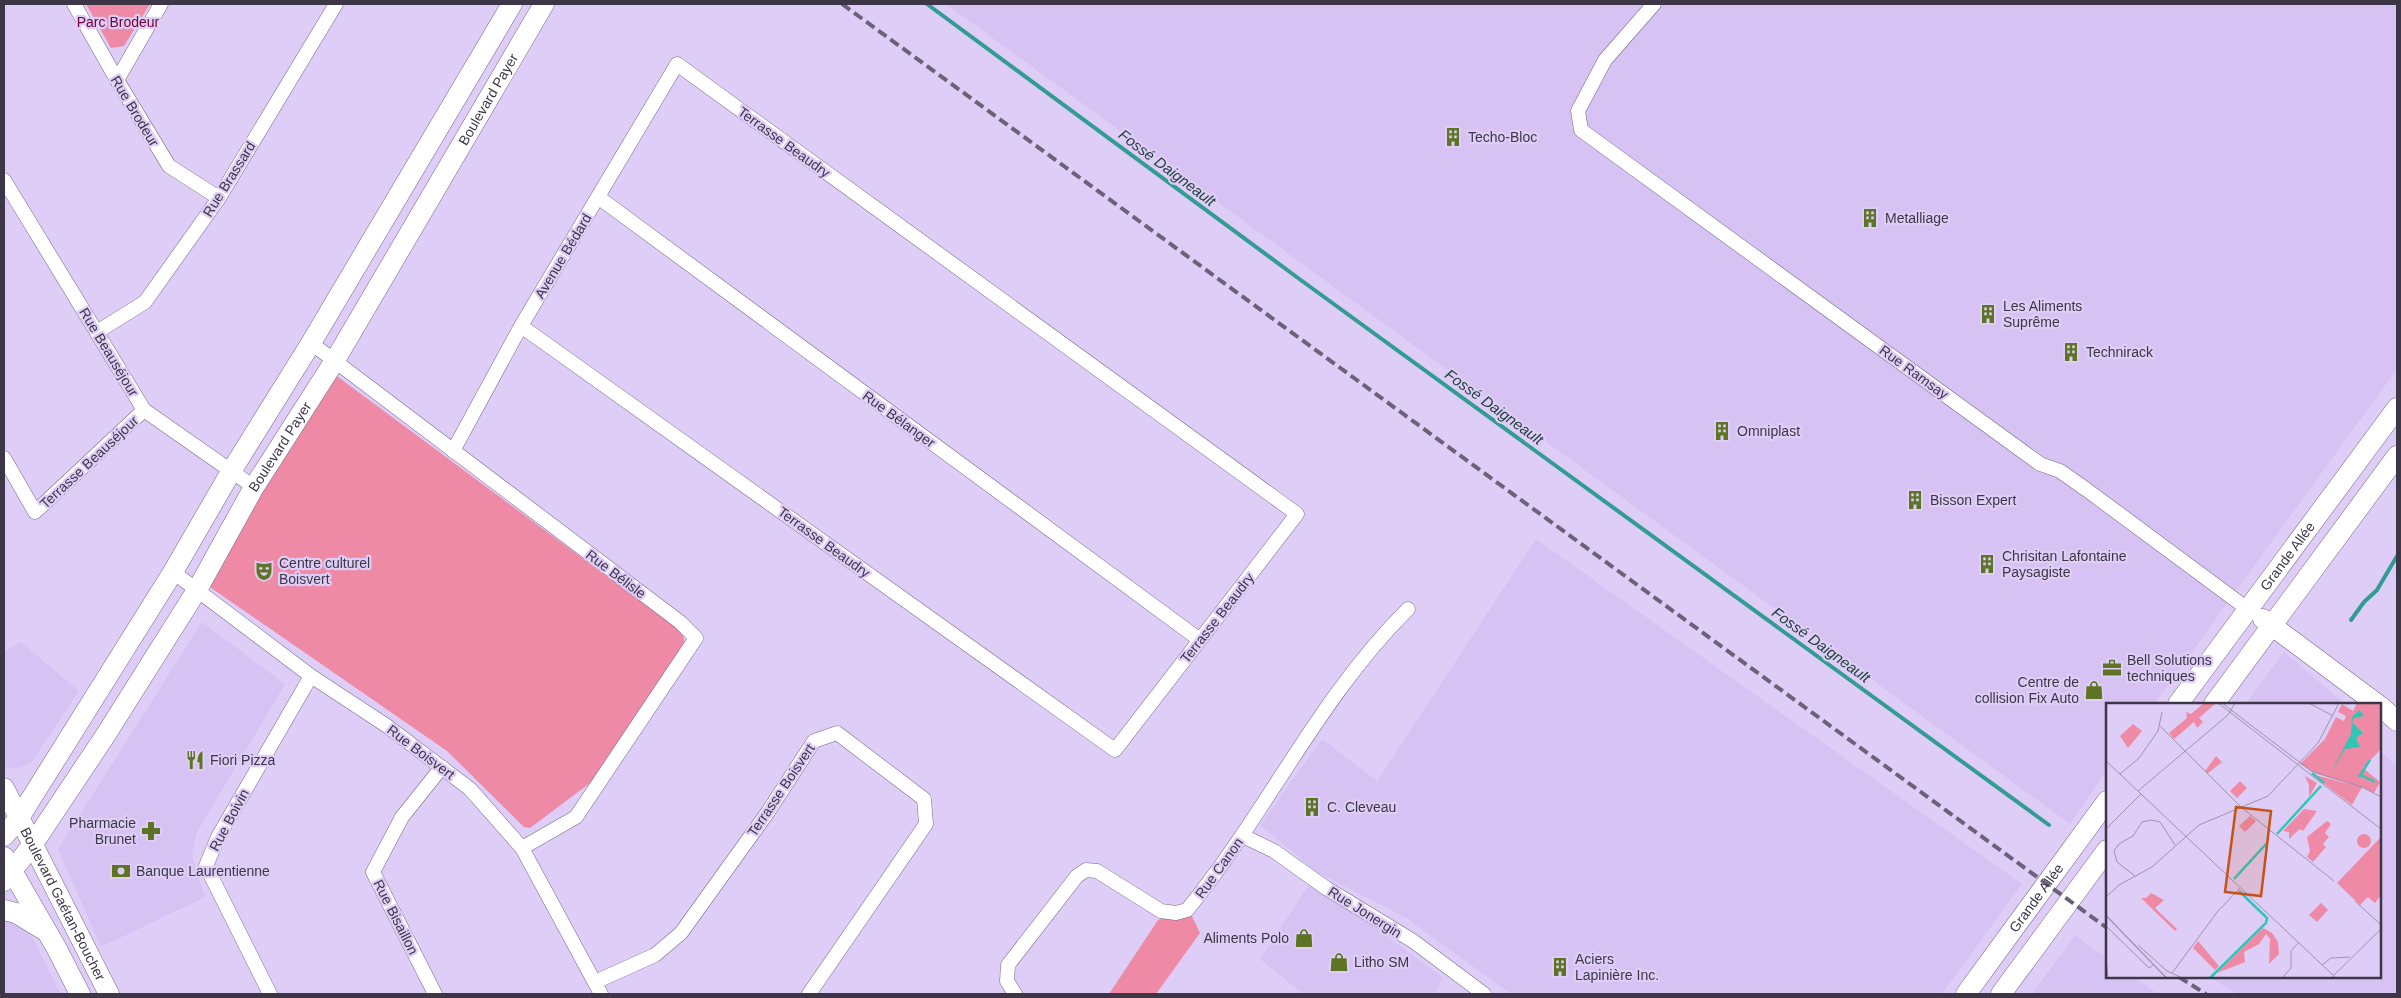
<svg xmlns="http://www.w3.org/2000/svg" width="2401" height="998" font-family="Arial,sans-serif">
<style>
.built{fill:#d6c2f3}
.green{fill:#ee8aa5}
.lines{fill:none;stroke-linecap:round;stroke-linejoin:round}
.stream{stroke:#329c94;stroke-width:4}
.street-casing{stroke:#76678c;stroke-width:15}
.secondary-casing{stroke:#76678c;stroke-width:21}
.street{stroke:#fff;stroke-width:14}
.secondary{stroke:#fff;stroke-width:20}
.rail{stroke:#6b6179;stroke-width:4;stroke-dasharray:10 5;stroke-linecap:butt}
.labels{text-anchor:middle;stroke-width:4.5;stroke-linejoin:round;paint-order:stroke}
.park-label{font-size:14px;fill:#750036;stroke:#decef7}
.street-label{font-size:14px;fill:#3d3647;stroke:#decef7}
.poi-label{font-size:14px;fill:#3d3647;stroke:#decef7;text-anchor:start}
.water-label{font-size:15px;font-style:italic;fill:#213f3a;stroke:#decef7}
.inset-river{fill:none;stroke:#2ec7b5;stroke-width:2.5}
.inset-road{fill:none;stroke:#9e91b1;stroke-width:1}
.view{fill:#c65218;fill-opacity:0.15;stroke:#c65218;stroke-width:2.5}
.inset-edge{fill:none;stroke:#3d3647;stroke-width:2.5}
</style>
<rect width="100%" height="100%" fill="#decef7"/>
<path class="built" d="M 946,4 L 2397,4 L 2397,369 L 2154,704 L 2107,704 L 2107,770 L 2070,824 Z
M 1536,539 L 2022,884 L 1942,994 L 1511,994 L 1406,918 L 1317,872 L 1260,825 L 1322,739 L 1377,781 Z
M 202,622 L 285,684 L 196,834 L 192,856 L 205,897 L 101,947 L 58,849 Z
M 21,642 L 79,691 L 32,761 L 22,767 L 13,769 L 4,766 L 4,651 Z
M 2284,652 L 2345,704 L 2245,704 Z
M 2380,751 L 2397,765 L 2397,994 L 2236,994 L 2210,977 L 2380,977 Z
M 1312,880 L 1443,978 L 1434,994 L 1303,994 L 1260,959 Z
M 4,915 L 24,921 L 61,994 L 4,994 Z
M 2075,935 L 2107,958 L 2107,977 L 2134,977 L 2158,994 L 2032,994 Z"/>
<path class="green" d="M 86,4 L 150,4 L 124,46 L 111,48 Z
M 334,374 L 682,632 L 687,651 L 594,780 L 530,828 L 524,827 L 447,751 L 204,583 Z
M 1190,912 L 1200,933 L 1156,994 L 1109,994 L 1158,920 Z"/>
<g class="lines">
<path class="stream" d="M 927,4 L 1298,278 L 2049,825
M 2351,620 L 2364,602 L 2377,590 L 2397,556"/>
<g class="street-casing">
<path id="street" d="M 74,4 L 117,80 L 169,166 L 219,198
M 1654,4 L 1605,60 L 1578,111 L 1581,130 L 2040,464 L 2060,471 L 2087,490 L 2249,610
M 117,80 L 161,4
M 4,180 L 144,410 L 254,487
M 598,197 L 1200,640
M 97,332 L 145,302 L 219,198 L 336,4
M 311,343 L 680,622 L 696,638 L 576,817 L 522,848
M 453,451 L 521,326 L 677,64 L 1297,514 L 1115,750 L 521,326
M 4,458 L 35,512 L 144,410
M 173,572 L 311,676 L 387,726 L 470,789 L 522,848 L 601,994
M 1243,836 L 1274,851 L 1326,888 L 1413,941 L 1484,994
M 595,982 L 655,955 L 681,933 L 768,812 L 814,741 L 837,733 L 924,799 L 926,824 L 809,994
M 270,994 L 206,866 L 218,837 L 311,676
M 435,994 L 373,872 L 402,817 L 442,767
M 1015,994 L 1007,981 L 1008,965 L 1077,876 L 1086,870 L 1097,871 L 1161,911 L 1176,913 L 1187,910 C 1266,814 1319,697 1408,609"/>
</g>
<g class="secondary-casing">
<g id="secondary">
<path d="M 2263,619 L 2377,704"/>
<path id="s1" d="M 2178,704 L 2397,408"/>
<path d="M 2214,704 L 2397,456"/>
<path d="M 2380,706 L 2397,721"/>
<path id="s2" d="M 4,788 L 109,994"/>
<path d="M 4,836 L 19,818 L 173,572 L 232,470 L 311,343 L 512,4"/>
<path d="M 4,857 L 57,949 L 80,994"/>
<path id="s3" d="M 4,881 L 33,844 L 105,736 L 197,590 L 254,487 L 334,362 L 544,4"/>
<path d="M 4,910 L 16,913 L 44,930"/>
<path id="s4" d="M 1966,994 L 2107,801"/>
<path d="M 2001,994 L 2107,850"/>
</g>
</g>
<use href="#street" class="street"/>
<use href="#secondary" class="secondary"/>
<path class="rail" d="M 842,4 L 2107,928
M 2179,977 L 2206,994"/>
</g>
<defs>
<g id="building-bare" transform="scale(1.5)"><path d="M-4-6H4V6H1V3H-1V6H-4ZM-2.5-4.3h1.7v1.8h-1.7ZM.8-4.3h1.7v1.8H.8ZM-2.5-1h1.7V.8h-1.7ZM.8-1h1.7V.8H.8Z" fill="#5e7424" stroke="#decef7" stroke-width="2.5" paint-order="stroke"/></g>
<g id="theatre-bare" transform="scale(1.5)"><path d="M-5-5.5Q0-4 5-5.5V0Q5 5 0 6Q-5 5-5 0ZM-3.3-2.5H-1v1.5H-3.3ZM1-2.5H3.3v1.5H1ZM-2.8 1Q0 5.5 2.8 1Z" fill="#5e7424" stroke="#decef7" stroke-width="2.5" paint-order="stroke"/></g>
<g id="office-bare" transform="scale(1.5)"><path d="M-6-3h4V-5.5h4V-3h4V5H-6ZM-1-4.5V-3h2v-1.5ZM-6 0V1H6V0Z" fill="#5e7424" stroke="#decef7" stroke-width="2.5" paint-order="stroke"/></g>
<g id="shop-bare" transform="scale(1.5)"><path d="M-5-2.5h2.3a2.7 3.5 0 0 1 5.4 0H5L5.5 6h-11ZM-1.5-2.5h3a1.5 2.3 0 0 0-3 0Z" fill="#5e7424" stroke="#decef7" stroke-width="2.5" paint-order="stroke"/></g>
<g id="restaurant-bare" transform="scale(1.5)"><path d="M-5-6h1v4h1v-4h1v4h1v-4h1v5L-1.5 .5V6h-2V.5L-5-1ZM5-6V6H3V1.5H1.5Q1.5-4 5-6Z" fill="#5e7424" stroke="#decef7" stroke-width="2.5" paint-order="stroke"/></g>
<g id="pharmacy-bare" transform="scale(1.5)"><path d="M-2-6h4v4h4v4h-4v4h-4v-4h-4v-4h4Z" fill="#5e7424" stroke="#decef7" stroke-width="2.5" paint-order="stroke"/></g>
<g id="bank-bare" transform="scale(1.5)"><path d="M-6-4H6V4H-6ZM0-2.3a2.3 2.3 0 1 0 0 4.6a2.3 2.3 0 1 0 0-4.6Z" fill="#5e7424" stroke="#decef7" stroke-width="2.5" paint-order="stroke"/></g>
</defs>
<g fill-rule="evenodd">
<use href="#building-bare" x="1453" y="137"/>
<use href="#building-bare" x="1870" y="218"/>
<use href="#building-bare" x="1988" y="314"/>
<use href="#building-bare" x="2071" y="352"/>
<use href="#building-bare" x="1722" y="431"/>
<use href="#building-bare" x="1915" y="500"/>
<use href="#building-bare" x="1987" y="564"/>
<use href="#theatre-bare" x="264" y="571"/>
<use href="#office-bare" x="2112" y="668"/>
<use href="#shop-bare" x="2094" y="690"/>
<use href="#restaurant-bare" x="195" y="760"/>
<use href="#building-bare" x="1312" y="807"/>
<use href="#pharmacy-bare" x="151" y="831"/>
<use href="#bank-bare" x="121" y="871"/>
<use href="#shop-bare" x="1304" y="938"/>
<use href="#shop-bare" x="1339" y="962"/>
<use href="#building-bare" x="1560" y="967"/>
</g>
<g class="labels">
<g class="park-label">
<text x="118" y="27">Parc Brodeur</text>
</g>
<g class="street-label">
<text dy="5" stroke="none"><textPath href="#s3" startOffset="920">Boulevard Payer</textPath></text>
<text transform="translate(135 111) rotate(59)" y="5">Rue Brodeur</text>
<text transform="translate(784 142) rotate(36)" y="5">Terrasse Beaudry</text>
<text transform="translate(229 179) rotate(-58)" y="5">Rue Brassard</text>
<text transform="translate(563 256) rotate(-59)" y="5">Avenue Bédard</text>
<text transform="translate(109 352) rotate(59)" y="5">Rue Beauséjour</text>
<text transform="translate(1914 372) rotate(36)" y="5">Rue Ramsay</text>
<text transform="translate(899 419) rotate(36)" y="5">Rue Bélanger</text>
<text dy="5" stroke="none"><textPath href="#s3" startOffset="515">Boulevard Payer</textPath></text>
<text transform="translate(89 462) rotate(-43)" y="5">Terrasse Beauséjour</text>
<text transform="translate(824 542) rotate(36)" y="5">Terrasse Beaudry</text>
<text dy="5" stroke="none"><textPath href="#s1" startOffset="184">Grande Allée</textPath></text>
<text transform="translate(616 574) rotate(37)" y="5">Rue Bélisle</text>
<text transform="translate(1217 618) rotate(-52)" y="5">Terrasse Beaudry</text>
<text transform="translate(421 752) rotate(37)" y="5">Rue Boisvert</text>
<text transform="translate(781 790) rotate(-56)" y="5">Terrasse Boisvert</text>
<text transform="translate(229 820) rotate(-62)" y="5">Rue Boivin</text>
<text transform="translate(1219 868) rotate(-54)" y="5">Rue Canon</text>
<text dy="5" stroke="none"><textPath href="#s4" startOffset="119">Grande Allée</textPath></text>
<text dy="5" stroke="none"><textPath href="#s2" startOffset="130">Boulevard Gaétan-Boucher</textPath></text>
<text transform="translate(1365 912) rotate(32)" y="5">Rue Jonergin</text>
<text transform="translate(396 917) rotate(63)" y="5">Rue Bisaillon</text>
</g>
<g class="poi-label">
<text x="1468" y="142">Techo-Bloc</text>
<text x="1885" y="223">Metalliage</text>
<text x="2003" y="311">Les Aliments<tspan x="2003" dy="16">Suprême</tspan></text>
<text x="2086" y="357">Technirack</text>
<text x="1737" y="436">Omniplast</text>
<text x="1930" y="505">Bisson Expert</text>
<text x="2002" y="561">Chrisitan Lafontaine<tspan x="2002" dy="16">Paysagiste</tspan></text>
<text x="279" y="568">Centre culturel<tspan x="279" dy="16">Boisvert</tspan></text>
<text x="2127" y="665">Bell Solutions<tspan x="2127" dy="16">techniques</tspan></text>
<text x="2079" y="687" text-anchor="end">Centre de<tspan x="2079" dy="16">collision Fix Auto</tspan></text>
<text x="210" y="765">Fiori Pizza</text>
<text x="1327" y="812">C. Cleveau</text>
<text x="136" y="828" text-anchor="end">Pharmacie<tspan x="136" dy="16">Brunet</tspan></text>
<text x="136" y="876">Banque Laurentienne</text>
<text x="1289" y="943" text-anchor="end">Aliments Polo</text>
<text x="1575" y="964">Aciers<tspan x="1575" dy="16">Lapinière Inc.</tspan></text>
<text x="1354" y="967">Litho SM</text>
</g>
<g class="water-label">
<text transform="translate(1167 168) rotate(37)" y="5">Fossé Daigneault</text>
<text transform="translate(1494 407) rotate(36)" y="5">Fossé Daigneault</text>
<text transform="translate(1821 645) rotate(36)" y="5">Fossé Daigneault</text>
</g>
</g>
<g transform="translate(2106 703)">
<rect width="275" height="275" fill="#decef7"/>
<path d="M 98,0 L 110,0 L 93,15 L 97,19 L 91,25 L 88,19 L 68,36 L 63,30 L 81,15 L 80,9 L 85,11 ZM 251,0 L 275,0 L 275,46 L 257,65 L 274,79 L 268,90 L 256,84 L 246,102 L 205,71 L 251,83 L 211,71 L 194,61 L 219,36 L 230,14 L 238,18 L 240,13 L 232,9 L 236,1 L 247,8 ZM 27,21 L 36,28 L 22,45 L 14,33 ZM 110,53 L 116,59 L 101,71 L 99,68 ZM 199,73 L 211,80 L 203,94 L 203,82 ZM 134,78 L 141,85 L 131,95 L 124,88 ZM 198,106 L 211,108 L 197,128 L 194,126 L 183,136 L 183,129 L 177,128 ZM 144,113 L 150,118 L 139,129 L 133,123 ZM 221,118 L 225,121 L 219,130 L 223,134 L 217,141 L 220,144 L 207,159 L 201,154 L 204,148 L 201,134 ZM251 138a7 7 0 1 1 14 0a7 7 0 1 1-14 0ZM 275,134 L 275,192 L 269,200 L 262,194 L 254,202 L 231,180 ZM 45,190 L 58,197 L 49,205 L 71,226 L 69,228 L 35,195 L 40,195 ZM 215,200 L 222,207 L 211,219 L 203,212 ZM 157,225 L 166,230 L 172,239 L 173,251 L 163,261 L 164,236 L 160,231 L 153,241 L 138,249 L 139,259 L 111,270 ZM 92,238 L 113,263 L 109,267 L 87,245 Z" fill="#ee8aa5"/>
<path d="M 253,7 L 258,13 L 248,15 L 246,19 L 257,30 L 250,35 L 254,44 L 239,46 L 225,70 L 245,31 L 246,14 Z" fill="#2ec7b5"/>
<path class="inset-river" d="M 206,70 L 218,80M 255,72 L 269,79M 253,74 L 264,57M 171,131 L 215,83M 128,176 L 161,140M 104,275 L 160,220 L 161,215 L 133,188"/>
<path class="inset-road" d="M 112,0 L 275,126M 116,0 L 205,68 L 256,84 L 275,94M 203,0 L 227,13M 54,23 L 136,105 L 228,178M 0,58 L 229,274M 14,71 L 33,55 L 52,28 L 56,9M 32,88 L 122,12 L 129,0M 0,126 L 35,91M 29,173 L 11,159 L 8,148 L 13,141 L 27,133 L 36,119 L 45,117 L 54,119 L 69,142M 0,194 L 13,182 L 46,164 L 93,122 L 162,93 L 212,40 L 233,0M 249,198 L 275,222M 0,212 L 61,275M 0,213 L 60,275M 0,223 L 43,265 L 47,262M 32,242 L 61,268 L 76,275M 0,256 L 2,275M 216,262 L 225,255 L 244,254M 66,270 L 112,208 L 134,185M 176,275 L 185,265 L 185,248 L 192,240M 225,275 L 275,226"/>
<path class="view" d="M 130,104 L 165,108 L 155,193 L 119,189 Z"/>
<rect width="275" height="275" class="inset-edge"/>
</g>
<rect width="2401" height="998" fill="none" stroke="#3d3647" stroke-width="10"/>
</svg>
